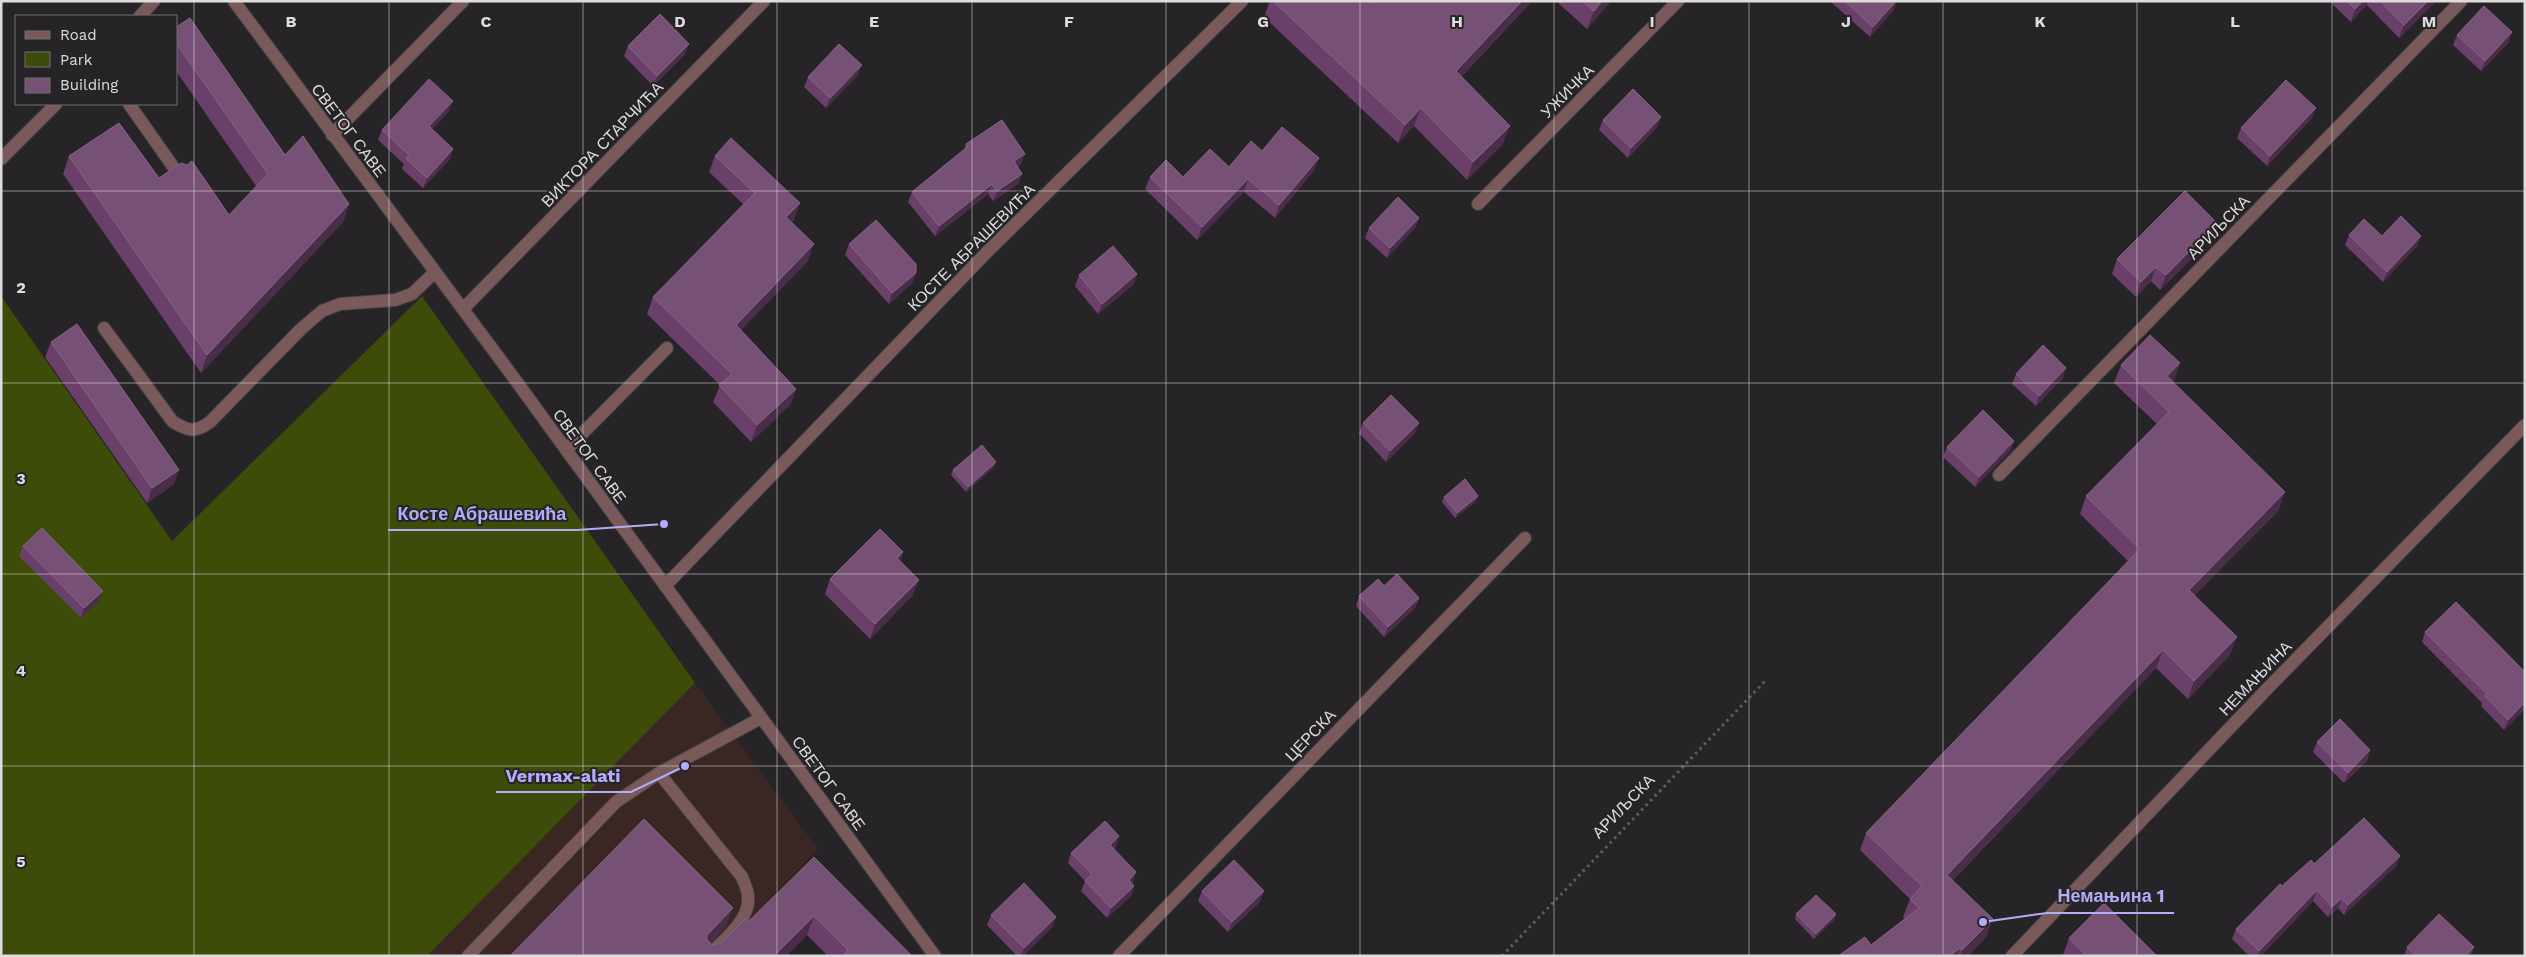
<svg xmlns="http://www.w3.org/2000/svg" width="2526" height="957" font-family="'Work Sans',sans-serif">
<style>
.industrial{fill:#3a2724}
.green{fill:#3d4c08}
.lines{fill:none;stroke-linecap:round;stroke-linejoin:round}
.minor-casing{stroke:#434243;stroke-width:14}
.path{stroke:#605e60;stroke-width:3;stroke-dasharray:2.5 4;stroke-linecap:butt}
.minor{stroke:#795959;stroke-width:12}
.wall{fill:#6a3f69}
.shaded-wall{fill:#492d49}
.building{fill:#765075;stroke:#866686}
.grid{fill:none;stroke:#deddde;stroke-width:1;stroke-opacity:0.55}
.labels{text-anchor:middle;stroke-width:4;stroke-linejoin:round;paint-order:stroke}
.street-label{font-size:16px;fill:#deddde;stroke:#262426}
.grid-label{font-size:16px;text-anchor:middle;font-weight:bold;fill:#deddde;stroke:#262426;stroke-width:4;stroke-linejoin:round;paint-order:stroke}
.leader{fill:none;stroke:#b3adf9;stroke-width:2}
.callout-dot{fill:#b3adf9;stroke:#262426;stroke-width:2}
.callout-label{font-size:18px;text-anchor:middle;font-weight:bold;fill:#b3adf9;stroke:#262426;stroke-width:4;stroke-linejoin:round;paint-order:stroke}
</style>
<rect width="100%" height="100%" fill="#262426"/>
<path class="industrial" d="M 695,683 L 818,849 L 715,956 L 427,956 Z"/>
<path class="green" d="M 1,296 L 172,541 L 422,296 L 695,683 L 427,956 L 1,956 Z"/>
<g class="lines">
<g class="minor-casing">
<path id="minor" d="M 234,1 L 511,374 L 935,956
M 140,16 L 154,1
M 129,104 L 179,175
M 332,135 L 463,1
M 1,159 L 56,104
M 1478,204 L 1678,1
M 463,309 L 764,1
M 104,328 L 173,422 C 189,431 195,433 210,422 L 301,329 L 322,311 L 340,304 L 395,300 L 412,294 L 435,272
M 566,450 L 667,348
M 1999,475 L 2461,1
M 665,586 L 986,253 L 1242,1
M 659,773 L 742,877 C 744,883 748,890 748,896 C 751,920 723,940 708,956
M 468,956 L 616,802 L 659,773 L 761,718
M 1119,956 L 1525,538
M 2012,956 L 2267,689 L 2525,425"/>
</g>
<path class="path" d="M 1502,956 L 1767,679"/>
<use href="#minor" class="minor"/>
</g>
<path class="wall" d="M 1270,1 L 1373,1 L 1375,3 L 1532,1 L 1461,77 L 1503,144 L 1467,180 L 1414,126 L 1398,143 L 1264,17 Z
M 1556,1 L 1611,1 L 1587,29 Z
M 1831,1 L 1897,1 L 1893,11 L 1870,37 L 1831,2 Z
M 2329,1 L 2436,1 L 2399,38 L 2367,5 L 2351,22 Z
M 176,27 L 285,155 L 349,204 L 343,222 L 201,373 L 63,174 L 69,156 L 159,178 L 187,165 L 229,215 L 256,186 L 176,71 Z
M 2457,35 L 2509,42 L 2481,71 L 2453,45 Z
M 628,46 L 685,54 L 653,86 L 624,56 Z
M 858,75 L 826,108 L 804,87 L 808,77 Z
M 449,111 L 432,129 L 450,159 L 423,188 L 402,169 L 404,164 L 378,140 L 382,130 Z
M 1661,117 L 1657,127 L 1628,158 L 1599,130 L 1603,120 Z
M 2312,118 L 2267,166 L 2237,138 L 2241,128 Z
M 966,144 L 1021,164 L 1017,167 L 1022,174 L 1018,184 L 993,201 L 988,194 L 935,236 L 908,202 L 912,192 L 964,150 Z
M 1262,151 L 1314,170 L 1275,218 L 1244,192 L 1197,240 L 1145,189 L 1150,177 L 1183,177 L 1229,167 Z
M 715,156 L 794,219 L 792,222 L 808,261 L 741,330 L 796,389 L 790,405 L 751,442 L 713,402 L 720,385 L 647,314 L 653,297 L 743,204 L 709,172 Z
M 1419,218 L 1415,228 L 1387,258 L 1365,238 L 1369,228 Z
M 2217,223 L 2212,238 L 2160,290 L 2151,281 L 2136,297 L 2112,274 L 2117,259 Z
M 2349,235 L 2382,236 L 2417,246 L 2383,282 L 2345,245 Z
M 849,244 L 916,273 L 912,283 L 889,304 L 845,255 Z
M 1137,274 L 1133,285 L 1098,314 L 1075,286 L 1079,275 Z
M 51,342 L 174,484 L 147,503 L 45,357 Z
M 2121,365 L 2174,381 L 2173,382 L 2279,510 L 2194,596 L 2230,655 L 2188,699 L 2156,668 L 1952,881 L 1993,919 L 1986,937 L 1968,956 L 1838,956 L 1871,945 L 1905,919 L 1903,917 L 1910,899 L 1860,850 L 1866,833 L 2128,561 L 2080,514 L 2086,496 L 2157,424 L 2114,383 Z
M 2016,374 L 2063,378 L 2036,406 L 2012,384 Z
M 1363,423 L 1415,433 L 1386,462 L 1359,433 Z
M 2014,441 L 2010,451 L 1975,487 L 1943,457 L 1947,447 Z
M 996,462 L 994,467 L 966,492 L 951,475 L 953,470 Z
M 1478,496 L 1476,501 L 1455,518 L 1442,502 L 1444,497 Z
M 23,546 L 103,591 L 99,601 L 81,618 L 19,556 Z
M 903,552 L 900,561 L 913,595 L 870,639 L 825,594 L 830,579 Z
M 1384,586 L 1419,598 L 1415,608 L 1384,637 L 1356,606 L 1359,596 Z
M 2425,632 L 2525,709 L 2504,730 L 2481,706 L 2482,703 L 2422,642 Z
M 2317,742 L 2370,750 L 2367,761 L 2344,783 L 2313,752 Z
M 1119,836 L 1116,846 L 1114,849 L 1133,882 L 1132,883 L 1134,886 L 1131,896 L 1107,918 L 1081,891 L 1085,881 L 1068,863 L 1071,853 Z
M 2400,856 L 2396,866 L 2344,915 L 2338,908 L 2328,917 L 2313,901 L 2261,956 L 2249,956 L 2232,939 L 2236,929 L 2282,886 L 2314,864 Z
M 814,857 L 912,956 L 828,956 L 807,935 L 786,956 L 510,956 L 726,926 L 710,943 L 712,945 L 721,943 L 748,922 Z
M 1202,891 L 1260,902 L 1228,932 L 1198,901 Z
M 1796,914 L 1836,914 L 1834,920 L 1814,939 L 1795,919 Z
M 991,915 L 1052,927 L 1023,956 L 1017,956 L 987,925 Z
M 2069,938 L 2157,956 L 2064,956 L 2063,955 Z
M 2407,947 L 2471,956 L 2404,956 Z"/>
<path class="shaded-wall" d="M 1522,1 L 1532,1 L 1449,89 L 1456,71 Z
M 1602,1 L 1611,1 L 1587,29 L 1594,11 Z
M 1897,1 L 1893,11 L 1870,37 L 1873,27 Z
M 2363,1 L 2368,1 L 2367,5 L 2351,22 L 2355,9 Z
M 2428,1 L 2436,1 L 2399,38 L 2404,25 Z
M 2512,32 L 2509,42 L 2481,71 L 2485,61 Z
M 689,44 L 685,54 L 653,86 L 657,76 Z
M 862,65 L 858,75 L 826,108 L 830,98 Z
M 453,101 L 449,111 L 426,136 L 429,126 Z
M 1421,108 L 1414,126 L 1398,143 L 1405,125 Z
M 2316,108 L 2312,118 L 2267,166 L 2270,156 Z
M 1661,117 L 1657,127 L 1628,158 L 1631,148 Z
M 1510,126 L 1503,144 L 1467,180 L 1473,162 Z
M 453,149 L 450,159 L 423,188 L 427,178 Z
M 1025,154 L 1021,164 L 1010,172 L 1014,161 Z
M 1319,158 L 1314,170 L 1275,218 L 1279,205 Z
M 1022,174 L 1018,184 L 993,201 L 997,191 Z
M 1248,179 L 1244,192 L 1197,240 L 1202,227 Z
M 992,184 L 988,194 L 935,236 L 939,226 Z
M 800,203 L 794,219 L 780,233 L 786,217 Z
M 349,204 L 343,222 L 201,373 L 207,355 Z
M 1419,218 L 1415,228 L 1387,258 L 1390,248 Z
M 2217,223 L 2212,238 L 2160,290 L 2166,275 Z
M 2421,236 L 2417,246 L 2383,282 L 2387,272 Z
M 814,244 L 808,261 L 730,341 L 736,325 Z
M 2156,267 L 2151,281 L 2136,297 L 2141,282 Z
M 916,273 L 912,283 L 889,304 L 892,293 Z
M 1137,274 L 1133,285 L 1098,314 L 1102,304 Z
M 2180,363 L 2174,381 L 2161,394 L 2167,376 Z
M 2066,368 L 2063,378 L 2036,406 L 2039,396 Z
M 796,389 L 790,405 L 751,442 L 757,425 Z
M 1419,423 L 1415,433 L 1386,462 L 1390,451 Z
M 2014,441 L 2010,451 L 1975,487 L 1979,477 Z
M 996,462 L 994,467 L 966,492 L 968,487 Z
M 179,470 L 174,484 L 147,503 L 152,488 Z
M 2285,492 L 2279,510 L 2182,608 L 2189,590 Z
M 1478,496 L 1476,501 L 1455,518 L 1457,513 Z
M 903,552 L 898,567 L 897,558 Z
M 919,580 L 913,595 L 870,639 L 875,624 Z
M 103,591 L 99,601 L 81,618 L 84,608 Z
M 1419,598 L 1415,608 L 1384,637 L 1388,627 Z
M 2237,637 L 2230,655 L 2188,699 L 2194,681 Z
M 2163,650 L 2156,668 L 1940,893 L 1947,875 Z
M 2525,702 L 2525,709 L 2504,730 L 2508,720 Z
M 2370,750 L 2367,761 L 2344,783 L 2348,773 Z
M 1119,836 L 1116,846 L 1107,855 L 1110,845 Z
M 2400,856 L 2396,866 L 2344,915 L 2348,905 Z
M 1136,872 L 1133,882 L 1125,890 L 1129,880 Z
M 1134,886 L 1131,896 L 1107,918 L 1111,908 Z
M 2317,890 L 2313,901 L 2261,956 L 2257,956 L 2259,951 Z
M 1264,891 L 1260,902 L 1228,932 L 1232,922 Z
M 2342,898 L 2338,908 L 2328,917 L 2332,907 Z
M 733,908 L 726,926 L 700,953 L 707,935 Z
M 1836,914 L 1834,920 L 1814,939 L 1816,934 Z
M 814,916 L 807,935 L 786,956 L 774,956 Z
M 1056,917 L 1052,927 L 1023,956 L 1021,956 L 1024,948 Z
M 1993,919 L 1986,937 L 1968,956 L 1960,956 L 1962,950 Z
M 2474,947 L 2471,956 L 2466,956 Z
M 1960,948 L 1958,956 L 1950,956 Z"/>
<path class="building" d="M 1273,1 L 1373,1 L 1375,3 L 1377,1 L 1522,1 L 1456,71 L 1510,126 L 1473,162 L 1421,108 L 1405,125 Z
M 1582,1 L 1602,1 L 1594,11 Z
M 1845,1 L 1896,1 L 1873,27 Z
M 2347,1 L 2363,1 L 2355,9 Z
M 2380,1 L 2428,1 L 2404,25 Z
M 2484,6 L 2512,32 L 2485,61 L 2457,35 Z
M 660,14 L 689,44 L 657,76 L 628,46 Z
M 190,18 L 285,155 L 303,136 L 349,204 L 207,355 L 69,156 L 119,123 L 159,178 L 181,163 L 187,165 L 192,161 L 229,215 L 268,174 L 176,43 L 176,27 Z
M 839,44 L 862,65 L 830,98 L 808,77 Z
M 429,79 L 453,101 L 429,126 L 453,149 L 427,178 L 406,159 L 409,155 L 382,130 Z
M 2286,80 L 2316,108 L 2270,156 L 2241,128 Z
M 1633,89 L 1661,117 L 1631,148 L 1603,120 Z
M 1002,120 L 1025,154 L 1014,161 L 1022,174 L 997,191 L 992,184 L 939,226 L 912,192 L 967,147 L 966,144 Z
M 1282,127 L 1319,158 L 1279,205 L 1248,179 L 1202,227 L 1150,177 L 1166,160 L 1183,177 L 1210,149 L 1229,167 L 1251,141 L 1262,151 Z
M 731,138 L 800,203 L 786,217 L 814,244 L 736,325 L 796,389 L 757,425 L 719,385 L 732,374 L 653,297 L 755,193 L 715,156 Z
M 2185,191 L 2217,223 L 2166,275 L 2156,267 L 2141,282 L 2117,259 Z
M 1398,197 L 1419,218 L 1390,248 L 1369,228 Z
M 2401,216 L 2421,236 L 2387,272 L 2349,235 L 2364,219 L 2382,236 Z
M 876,220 L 916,264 L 916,273 L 892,293 L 849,244 Z
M 1113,246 L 1137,274 L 1102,304 L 1079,275 Z
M 77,324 L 179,470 L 152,488 L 51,342 Z
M 2150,335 L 2180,363 L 2167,376 L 2285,492 L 2189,590 L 2237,637 L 2194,681 L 2163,650 L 1947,875 L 1993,919 L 1962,950 L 1960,948 L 1950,956 L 1838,956 L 1865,937 L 1871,945 L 1919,908 L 1910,899 L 1922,886 L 1866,833 L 2140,549 L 2086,496 L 2169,412 L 2121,365 Z
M 2043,345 L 2066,368 L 2039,396 L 2016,374 Z
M 1391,395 L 1419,423 L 1390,451 L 1363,423 Z
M 1983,410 L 2014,441 L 1979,477 L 1947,447 Z
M 982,445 L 996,462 L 968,487 L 953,470 Z
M 1465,479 L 1478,496 L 1457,513 L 1444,497 Z
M 42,528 L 103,591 L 84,608 L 23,546 Z
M 880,529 L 903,552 L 897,558 L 919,580 L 875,624 L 830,579 Z
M 1397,574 L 1419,598 L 1388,627 L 1359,596 L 1378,579 L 1384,586 Z
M 2456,602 L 2525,672 L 2525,702 L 2508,720 L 2485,696 L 2487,694 L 2425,632 Z
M 2340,719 L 2370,750 L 2348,773 L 2317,742 Z
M 2364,818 L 2400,856 L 2348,905 L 2342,898 L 2332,907 L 2317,890 L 2259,951 L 2236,929 L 2280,884 L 2282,886 L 2311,860 L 2314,864 Z
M 644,819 L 733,908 L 707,935 L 707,940 L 712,945 L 721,943 L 745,919 L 748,922 L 814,857 L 912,956 L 842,956 L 848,950 L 814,916 L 774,956 L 510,956 Z
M 1105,821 L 1119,836 L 1110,845 L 1136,872 L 1129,880 L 1134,886 L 1111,908 L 1085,881 L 1092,874 L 1071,853 Z
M 1234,860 L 1264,891 L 1232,922 L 1202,891 Z
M 1024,883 L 1056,917 L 1024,948 L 991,915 Z
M 1816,895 L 1836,914 L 1816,934 L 1796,914 Z
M 2104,903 L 2157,956 L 2087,956 L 2069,938 Z
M 2439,914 L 2474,947 L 2466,956 L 2416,956 L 2407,947 Z"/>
<path class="grid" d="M 194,1 L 194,956M 389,1 L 389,956M 583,1 L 583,956M 777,1 L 777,956M 972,1 L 972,956M 1166,1 L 1166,956M 1360,1 L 1360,956M 1554,1 L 1554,956M 1749,1 L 1749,956M 1943,1 L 1943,956M 2137,1 L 2137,956M 2332,1 L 2332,956M 1,191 L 2525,191M 1,383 L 2525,383M 1,574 L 2525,574M 1,766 L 2525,766"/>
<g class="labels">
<g class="street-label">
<text transform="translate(1567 91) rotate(-45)" y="6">УЖИЧКА</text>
<text transform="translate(349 130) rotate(53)" y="6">СВЕТОГ САВЕ</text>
<text transform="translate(602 144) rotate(-46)" y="6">ВИКТОРА СТАРЧИЋА</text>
<text transform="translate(2218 227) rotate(-46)" y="6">АРИЉСКА</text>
<text transform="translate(971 247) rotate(-45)" y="6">КОСТЕ АБРАШЕВИЋА</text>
<text transform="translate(590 456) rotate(54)" y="6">СВЕТОГ САВЕ</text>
<text transform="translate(2255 678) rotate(-46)" y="6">НЕМАЊИНА</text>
<text transform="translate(1310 735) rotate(-46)" y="6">ЦЕРСКА</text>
<text transform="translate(829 783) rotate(54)" y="6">СВЕТОГ САВЕ</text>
<text transform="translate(1623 806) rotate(-46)" y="6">АРИЉСКА</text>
</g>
</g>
<g class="grid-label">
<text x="291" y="27">B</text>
<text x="486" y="27">C</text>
<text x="680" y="27">D</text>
<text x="874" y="27">E</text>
<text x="1069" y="27">F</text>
<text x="1263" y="27">G</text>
<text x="1457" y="27">H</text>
<text x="1652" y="27">I</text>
<text x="1846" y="27">J</text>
<text x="2040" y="27">K</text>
<text x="2235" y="27">L</text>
<text x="2429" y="27">M</text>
<text x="21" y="293">2</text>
<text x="21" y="484">3</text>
<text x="21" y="676">4</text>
<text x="21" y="867">5</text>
</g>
<path class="leader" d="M664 524L577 530H388M685 766L631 792H496M1983 922L2047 913H2174"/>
<g class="callout-dot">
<circle cx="664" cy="524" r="5"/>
<circle cx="685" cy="766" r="5"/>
<circle cx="1983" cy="922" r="5"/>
</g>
<g class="callout-label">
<text x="482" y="520">Косте Абрашевића</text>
<text x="563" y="782">Vermax-alati</text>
<text x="2111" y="902">Немањина 1</text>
</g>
<rect width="2526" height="957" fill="none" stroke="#deddde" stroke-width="5"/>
<rect x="15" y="15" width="162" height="90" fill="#262426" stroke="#706e70"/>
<rect x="25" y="31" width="25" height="8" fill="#795959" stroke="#706e70"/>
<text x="60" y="40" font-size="15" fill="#deddde">Road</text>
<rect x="25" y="52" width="25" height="15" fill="#3d4c08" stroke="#706e70"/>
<text x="60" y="65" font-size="15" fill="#deddde">Park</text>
<rect x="25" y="78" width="25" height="15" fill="#765075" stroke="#706e70"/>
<text x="60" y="90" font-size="15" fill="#deddde">Building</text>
</svg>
